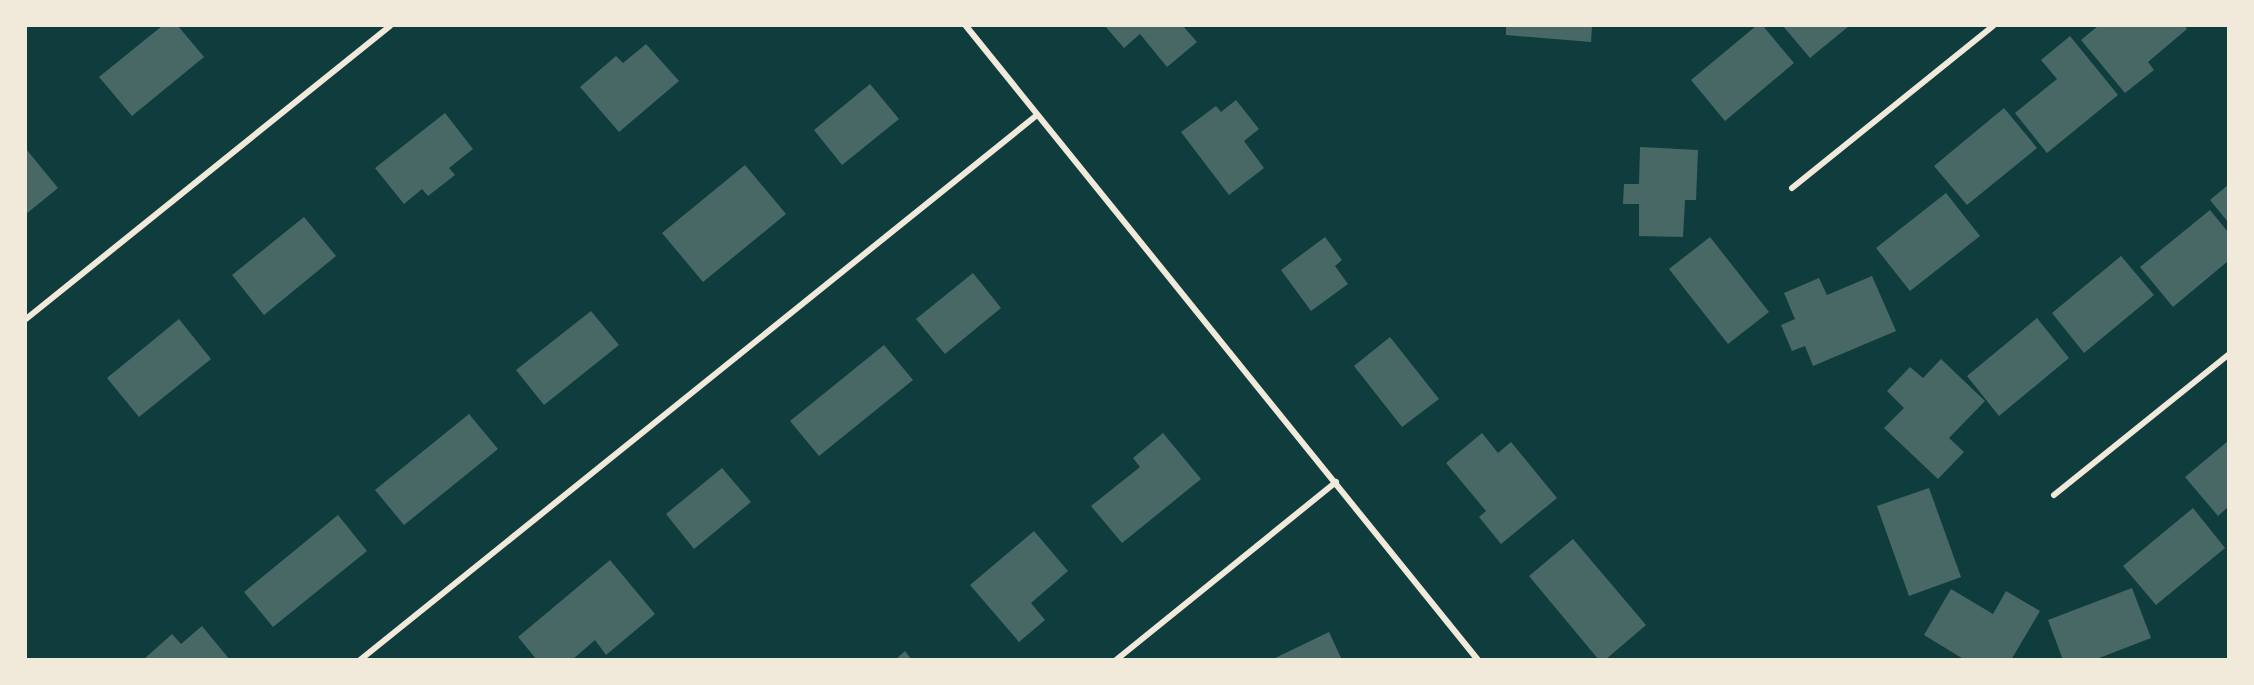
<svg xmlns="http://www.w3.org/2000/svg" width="2254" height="685" font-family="'Open Sans',sans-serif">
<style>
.building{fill:#486865}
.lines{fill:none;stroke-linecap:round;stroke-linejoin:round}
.minor{stroke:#f1e9da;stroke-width:6}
</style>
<rect width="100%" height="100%" fill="#0f3d3e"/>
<path class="building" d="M 162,26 L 178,26 L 204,57 L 132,116 L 99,77 Z
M 1105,26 L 1183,26 L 1197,42 L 1167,67 L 1140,34 L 1124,48 Z
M 1506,26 L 1592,26 L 1591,42 L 1506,35 Z
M 1756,26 L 1763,26 L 1794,63 L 1725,121 L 1691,80 Z
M 1783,26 L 1849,26 L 1810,58 Z
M 2098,26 L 2185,26 L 2187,29 L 2148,62 L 2154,70 L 2125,93 L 2081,40 Z
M 2070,36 L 2118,95 L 2047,153 L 2015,113 L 2057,79 L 2041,60 Z
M 646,44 L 679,81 L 619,132 L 580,87 L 616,56 L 623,63 Z
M 870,84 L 899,119 L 842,165 L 814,130 Z
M 1236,100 L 1259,129 L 1244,141 L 1264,168 L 1229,195 L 1181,132 L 1216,106 L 1221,112 Z
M 2004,108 L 2037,148 L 1967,205 L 1934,166 Z
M 445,113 L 473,149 L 449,168 L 455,175 L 428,196 L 422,189 L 404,204 L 375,168 Z
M 1640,147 L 1698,150 L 1696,200 L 1685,200 L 1683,237 L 1639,236 L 1639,204 L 1623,204 L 1624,184 L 1639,184 Z
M 26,149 L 58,188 L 26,214 Z
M 745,165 L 786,214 L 703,282 L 662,233 Z
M 2228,185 L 2228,222 L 2210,200 Z
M 1946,193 L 1980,236 L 1910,291 L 1876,248 Z
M 2210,210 L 2228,232 L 2228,261 L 2173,307 L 2140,267 Z
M 304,217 L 336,256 L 264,315 L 232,275 Z
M 1325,237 L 1342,260 L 1335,266 L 1348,284 L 1311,311 L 1281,270 Z
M 1710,237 L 1769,312 L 1728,344 L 1669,269 Z
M 2121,256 L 2154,295 L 2084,353 L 2052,313 Z
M 973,273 L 1001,308 L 945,354 L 916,319 Z
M 1872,276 L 1896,331 L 1813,366 L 1805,346 L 1792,351 L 1781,325 L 1795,319 L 1784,293 L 1819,278 L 1827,295 Z
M 591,311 L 619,345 L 544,405 L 516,370 Z
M 2037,318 L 2069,358 L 1999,416 L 1967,376 Z
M 179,319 L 211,359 L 139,417 L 107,378 Z
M 1390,337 L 1439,399 L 1402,427 L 1354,366 Z
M 884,345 L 913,380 L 819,456 L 790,421 Z
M 1941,359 L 1985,401 L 1949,438 L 1964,452 L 1938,479 L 1884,428 L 1904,408 L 1887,391 L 1910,367 L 1923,378 Z
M 469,414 L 498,449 L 404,525 L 375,490 Z
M 1163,433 L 1201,479 L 1122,543 L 1091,506 L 1140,467 L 1133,458 Z
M 1482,433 L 1498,453 L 1511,442 L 1557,498 L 1501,544 L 1479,517 L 1486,511 L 1446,463 Z
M 2228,441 L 2228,507 L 2218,516 L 2185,477 Z
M 722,468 L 751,502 L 694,549 L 666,514 Z
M 1929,488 L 1961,577 L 1909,596 L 1877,506 Z
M 2193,508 L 2225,548 L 2156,605 L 2123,566 Z
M 338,515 L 367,551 L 273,627 L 244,592 Z
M 1034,531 L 1068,571 L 1031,603 L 1045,620 L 1019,642 L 970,585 Z
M 1573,539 L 1646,625 L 1605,660 L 1599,660 L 1529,576 Z
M 610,560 L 655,614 L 606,655 L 595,640 L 572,660 L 537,660 L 518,637 Z
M 2132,588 L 2151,638 L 2094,660 L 2063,660 L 2048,620 Z
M 1951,589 L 1993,614 L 2006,591 L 2040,611 L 2011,660 L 1965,660 L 1924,635 Z
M 202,626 L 230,660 L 143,660 L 172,634 L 181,644 Z
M 1329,632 L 1342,660 L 1271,660 Z
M 905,651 L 912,660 L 895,660 Z"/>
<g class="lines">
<path class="minor" d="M 966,26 L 1478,660
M 1792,188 L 1993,26
M 26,319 L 390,26
M 2054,495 L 2228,355
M 360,660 L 1037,115
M 1116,660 L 1336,482"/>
</g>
<rect width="2254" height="685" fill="none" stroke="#f1e9da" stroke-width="54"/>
</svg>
